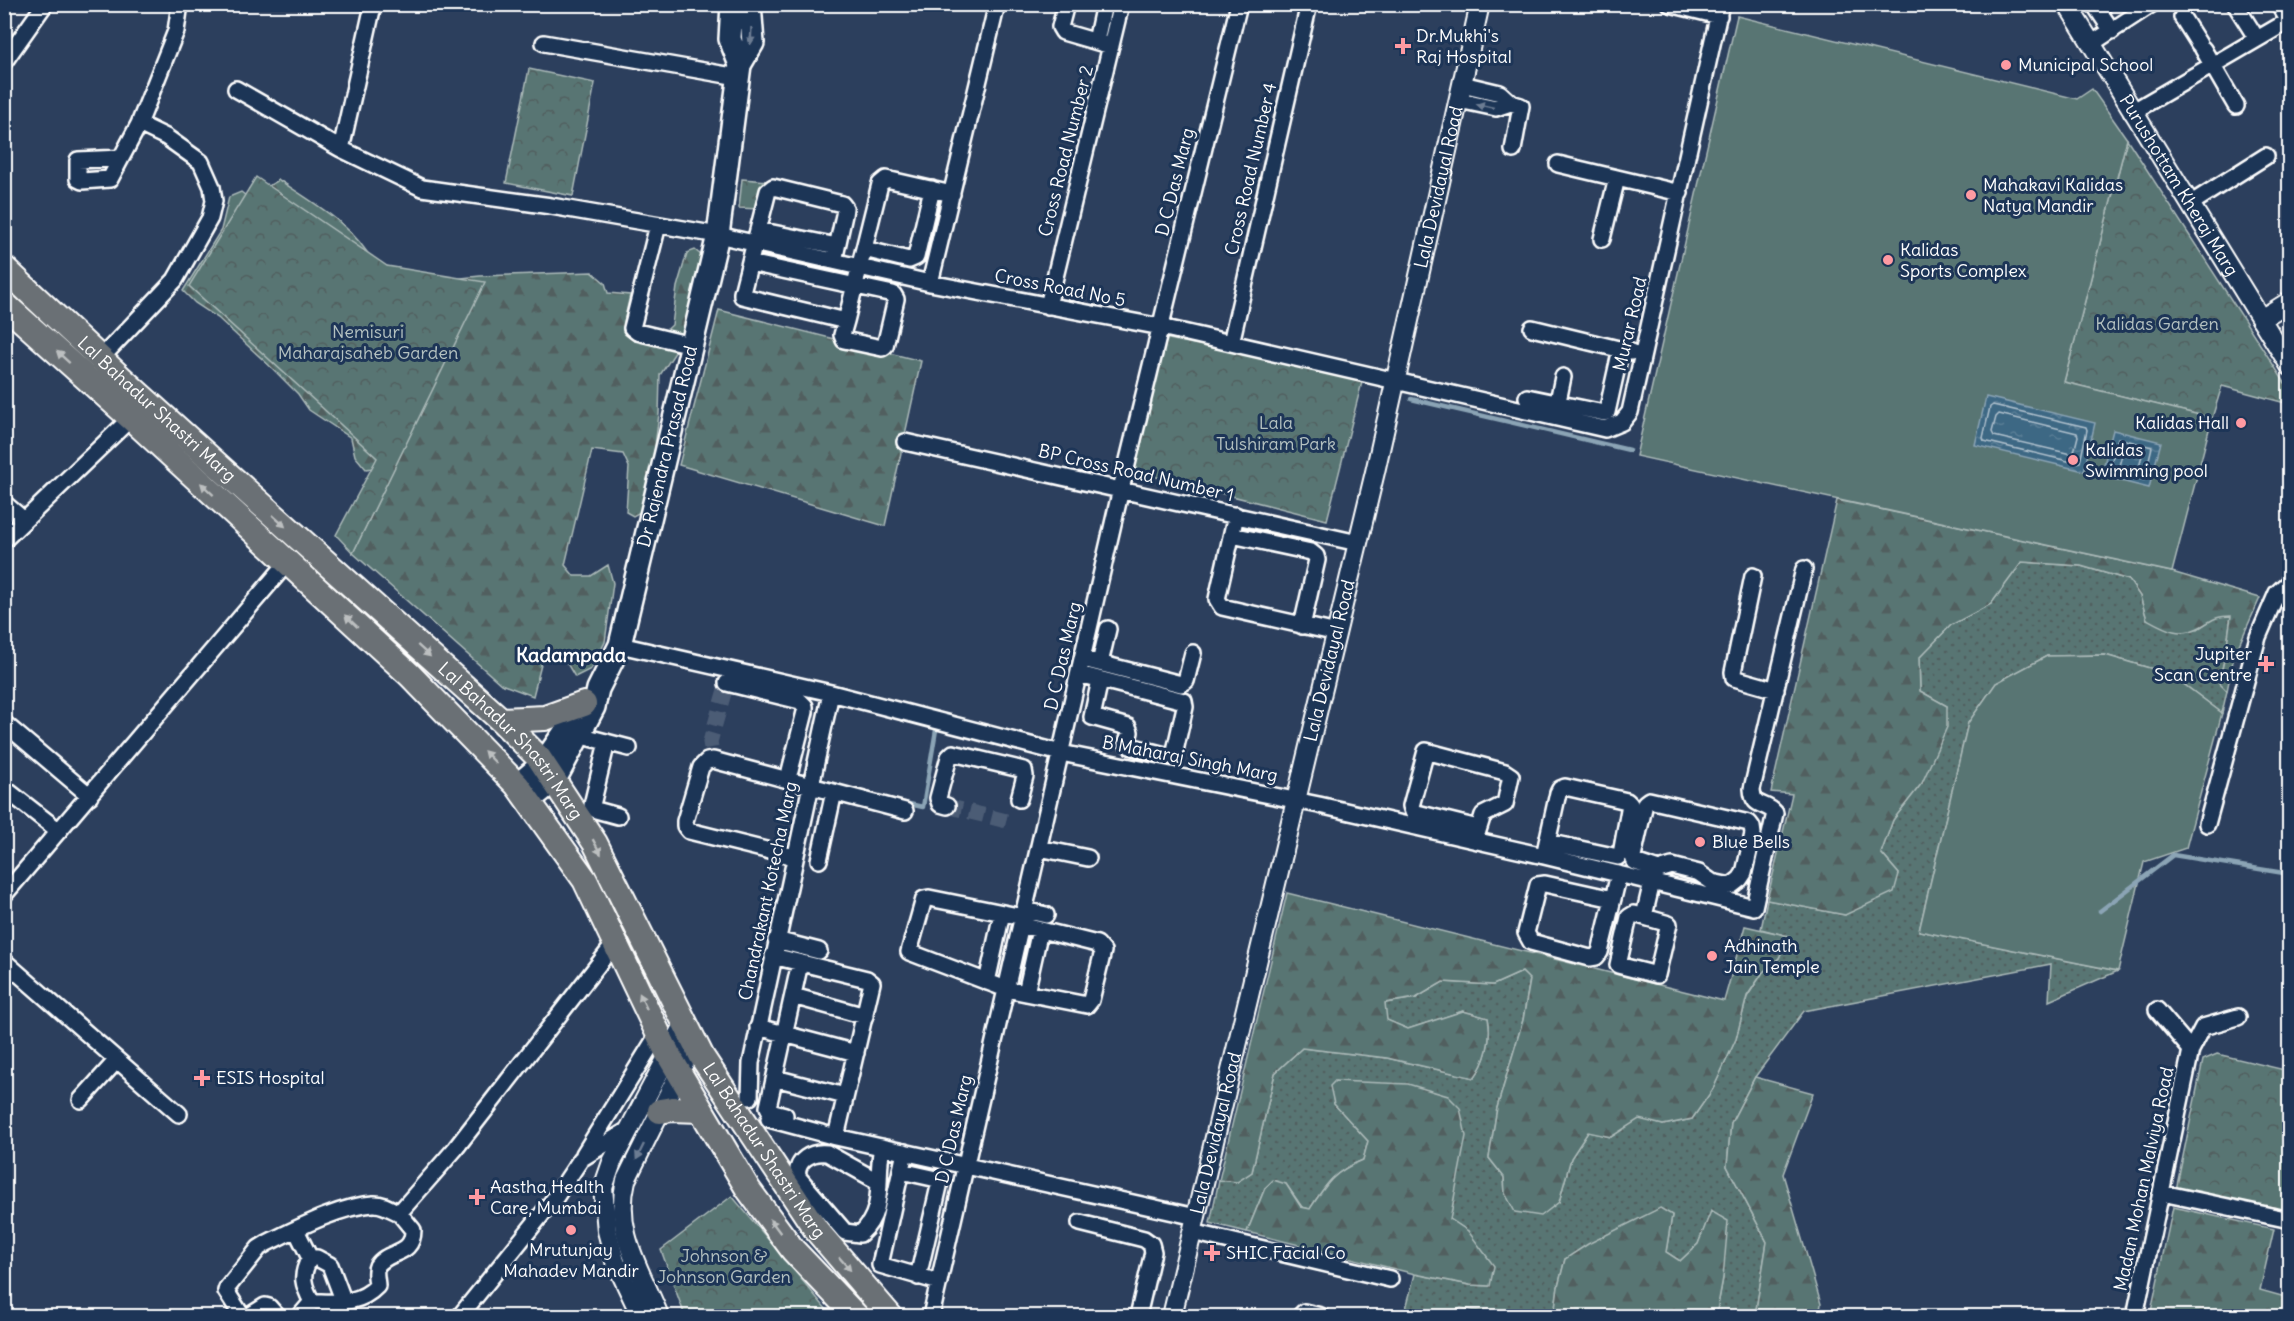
<svg xmlns="http://www.w3.org/2000/svg" width="2294" height="1321" font-family="Delius,sans-serif">
<style>
.grass{fill:url(#grass-dots);stroke:#acbab9;stroke-width:1.5}
.forest{fill:url(#forest-firs);stroke:#acbab9;stroke-width:1.5}
.park{fill:url(#park-crowns);stroke:#acbab9;stroke-width:1.5}
.pitch{fill:#587573;stroke:#acbab9;stroke-width:1.5}
.water{fill:url(#water-ripples);stroke:#8ba4b5;stroke-width:1.5}
.lines{fill:none;stroke-linecap:round;stroke-linejoin:round}
.shore{stroke:#b1c2ce;stroke-width:1.5}
.stream{stroke:#8ba4b5;stroke-width:4.5}
.minor-tunnel{stroke:#4c5c75;stroke-width:15;stroke-dasharray:15 8;stroke-linecap:butt}
.minor-casing{stroke:#fff;stroke-width:20}
.tertiary-casing{stroke:#fff;stroke-width:22}
.secondary-casing{stroke:#fff;stroke-width:26}
.primary-casing{stroke:#fff;stroke-width:28}
.minor{stroke:#1d3557;stroke-width:15}
.tertiary{stroke:#1d3557;stroke-width:18}
.secondary{stroke:#1d3557;stroke-width:21}
.primary{stroke:#6a7074;stroke-width:24}
.oneway{fill:#6c7c92}
.oneway2{fill:#bcbfc0}
.poi-dot{fill:#ff9aa2;stroke:#1d3557;stroke-width:2}
.labels{text-anchor:middle;stroke-width:6;stroke-linejoin:round;paint-order:stroke}
.poi-label{font-size:18px;fill:#fff;stroke:#1d3557;text-anchor:start}
.street-label{font-size:18px;fill:#fff;stroke:#1d3557}
.park-label{font-size:18px;fill:#b4c1c0;stroke:#1d3557}
.neighbourhood-label{font-size:20px;font-weight:bold;fill:#fff;stroke:#1d3557}
</style>
<defs>
<pattern id="grass-dots" width="8" height="8" patternUnits="userSpaceOnUse" patternTransform="scale(1.5)"><rect width="8" height="8" fill="#587573"/><path d="M2 2h.1M6 6h.1" fill="none" stroke="#515e5e" stroke-width="1.8" stroke-linecap="round"/></pattern>
<pattern id="forest-firs" width="22" height="20" patternUnits="userSpaceOnUse" patternTransform="scale(1.5)"><rect width="22" height="20" fill="#587573"/><path d="M5 1l3.5 6h-7zM16 11l3.5 6h-7z" fill="#515e5e"/></pattern>
<pattern id="park-crowns" width="20" height="18" patternUnits="userSpaceOnUse" patternTransform="scale(1.5)"><rect width="20" height="18" fill="#587573"/><path d="M2 6a3 3 0 1 1 6 0M12 15a3 3 0 1 1 6 0" fill="none" stroke="#515e5e"/></pattern>
<pattern id="water-ripples" width="26" height="14" patternUnits="userSpaceOnUse" patternTransform="scale(1.5)"><rect width="26" height="14" fill="#3d6784"/><path d="M2 4q2-2 4 0t4 0M15 11q2-2 4 0t4 0" fill="none" stroke="#5a7e96"/></pattern>
</defs>
<rect width="100%" height="100%" fill="#2c3f5d"/>
<filter id="ink" filterUnits="userSpaceOnUse"><feTurbulence type="fractalNoise" baseFrequency=".0167" numOctaves="2"/><feDisplacementMap in="SourceGraphic" scale="12" xChannelSelector="R" yChannelSelector="G"/><feConvolveMatrix kernelMatrix="1 2 1 2 8 2 1 2 1" color-interpolation-filters="sRGB"/></filter>
<g filter="url(#ink)">
<path class="grass" d="M 2022,562 L 2081,566 L 2129,580 L 2140,596 L 2147,619 L 2198,629 L 2217,616 L 2231,616 L 2226,652 L 2219,682 L 2227,691 L 2222,713 L 2170,674 L 2105,655 L 2047,656 L 1996,683 L 1968,723 L 1919,931 L 2118,971 L 2049,1001 L 2051,964 L 1804,1011 L 1755,1077 L 1731,1123 L 1727,1166 L 1767,1242 L 1755,1316 L 1716,1316 L 1723,1278 L 1711,1212 L 1698,1244 L 1680,1261 L 1666,1252 L 1672,1216 L 1565,1259 L 1558,1287 L 1554,1316 L 1507,1316 L 1461,1308 L 1447,1316 L 1404,1316 L 1415,1274 L 1470,1285 L 1489,1286 L 1468,1231 L 1450,1219 L 1454,1197 L 1335,1081 L 1331,1086 L 1334,1104 L 1368,1141 L 1363,1160 C 1335,1171 1325,1185 1310,1209 L 1302,1207 L 1286,1184 L 1265,1188 L 1247,1232 L 1210,1223 L 1219,1180 L 1237,1182 L 1252,1172 L 1275,1073 L 1302,1048 L 1387,1058 L 1474,1078 C 1486,1062 1492,1039 1488,1018 L 1463,1011 L 1408,1029 L 1386,1020 L 1385,1003 L 1416,998 L 1443,982 L 1493,985 L 1522,972 L 1530,979 L 1523,1020 L 1497,1108 L 1489,1158 L 1504,1177 L 1505,1193 L 1559,1202 L 1571,1158 L 1588,1132 L 1611,1137 L 1639,1118 L 1663,1125 L 1692,1119 L 1713,1089 L 1736,1039 L 1747,997 L 1763,972 L 1779,958 L 1788,936 L 1761,929 L 1767,900 L 1845,915 L 1899,874 L 1881,853 L 1893,820 L 1922,783 L 1947,706 L 1920,691 L 1919,658 L 1951,625 L 1991,604 Z"/>
<path class="forest" d="M 279,180 C 314,203 355,226 374,264 L 452,279 L 480,276 L 592,272 L 605,283 L 608,293 L 630,295 L 624,322 L 636,334 L 657,339 L 672,325 L 677,287 L 687,253 L 695,250 L 702,256 L 691,315 L 678,348 L 660,375 L 659,414 L 652,470 L 644,510 L 633,516 L 626,512 L 629,467 L 623,454 L 592,450 L 565,565 L 574,576 L 591,576 L 608,565 L 613,583 L 605,642 L 591,669 L 575,677 L 568,665 L 555,655 L 543,657 L 533,696 L 501,684 L 353,553 L 406,443 L 380,467 L 366,469 L 355,456 L 351,438 L 309,410 L 298,394 L 273,369 L 218,318 L 195,303 L 183,291 L 221,230 L 229,197 L 241,192 L 257,204 L 265,198 L 270,185 Z
M 719,310 L 921,361 L 885,526 L 679,465 Z
M 1837,500 L 2172,572 L 2260,598 L 2234,656 L 2227,691 L 2219,683 L 2226,651 L 2231,616 C 2215,616 2213,620 2200,627 C 2180,638 2165,629 2147,619 L 2140,596 L 2129,580 L 2081,566 L 2022,562 L 1991,604 L 1951,625 L 1919,658 L 1920,691 L 1947,706 L 1947,727 L 1922,783 L 1893,820 L 1881,853 L 1899,874 L 1894,892 L 1845,915 L 1767,900 L 1792,794 L 1771,792 Z
M 1287,893 L 1724,1001 L 1745,926 L 1789,936 L 1779,958 L 1763,972 L 1747,996 L 1736,1039 L 1713,1089 L 1692,1119 L 1663,1125 L 1639,1119 L 1611,1137 L 1588,1132 L 1571,1158 L 1559,1202 L 1541,1216 L 1515,1212 L 1505,1193 L 1504,1177 L 1489,1158 L 1497,1108 L 1523,1020 L 1530,980 L 1522,972 L 1493,985 L 1443,982 L 1416,998 L 1385,1003 L 1387,1020 L 1408,1029 L 1463,1011 L 1488,1018 C 1492,1039 1486,1062 1474,1078 L 1387,1058 L 1302,1048 L 1275,1073 L 1252,1172 L 1237,1182 L 1219,1180 Z
M 1755,1077 L 1813,1093 L 1783,1174 L 1821,1304 L 1819,1316 L 1755,1316 L 1767,1242 L 1727,1166 L 1731,1123 Z
M 1335,1081 L 1408,1084 L 1448,1096 L 1460,1108 L 1466,1136 L 1450,1219 L 1468,1231 L 1494,1266 L 1490,1286 L 1470,1285 L 1415,1274 L 1247,1232 L 1265,1188 L 1273,1180 L 1286,1184 L 1301,1207 L 1310,1209 C 1327,1183 1333,1172 1363,1160 L 1368,1141 L 1334,1104 L 1330,1086 Z
M 2173,1207 L 2274,1229 L 2260,1290 L 2289,1298 L 2289,1316 L 2150,1316 Z
M 1660,1208 L 1672,1215 L 1666,1252 L 1680,1261 L 1698,1244 L 1711,1211 L 1728,1221 L 1723,1278 L 1716,1316 L 1554,1316 L 1558,1287 L 1565,1259 L 1588,1244 Z"/>
<path class="park" d="M 529,69 L 595,83 L 573,196 L 506,183 Z
M 2127,139 L 2289,389 L 2289,404 L 2222,386 L 2212,418 L 2064,382 Z
M 256,177 L 387,266 L 485,282 L 353,553 L 336,535 L 377,458 L 189,286 Z
M 742,179 L 768,181 L 759,209 L 739,208 Z
M 1164,338 L 1363,378 L 1327,520 L 1133,471 Z
M 2217,1054 L 2289,1071 L 2289,1210 L 2176,1190 L 2203,1060 Z
M 732,1196 L 832,1316 L 685,1316 L 661,1250 Z"/>
<path class="pitch" d="M 1737,16 L 2077,99 L 2092,89 L 2127,139 L 2064,382 L 2212,418 L 2172,572 L 1636,456 Z
M 2105,655 L 2170,674 L 2222,713 L 2186,848 L 2144,862 L 2118,971 L 1919,931 L 1968,723 L 1996,683 L 2047,656 Z"/>
<path class="water" d="M 1986,397 L 2095,423 L 2084,471 L 1975,445 Z
M 2113,430 L 2161,442 L 2149,488 L 2101,476 Z"/>
<g class="lines">
<path class="shore" d="M 1993,405 L 2086,427 L 2087,430 L 2080,462 L 2076,463 L 1984,441 L 1983,438 L 1990,407 Z
M 1999,414 L 2077,433 L 2078,436 L 2074,452 L 2071,454 L 1994,436 L 1992,432 L 1996,417 Z
M 2118,438 L 2152,447 L 2144,480 L 2109,471 Z
M 2124,447 L 2143,452 L 2138,471 L 2119,466 Z"/>
<path class="stream" d="M 1411,399 L 1629,450
M 900,802 L 923,807 L 936,730
M 2100,911 L 2173,855 L 2290,874"/>
<path class="minor-tunnel" d="M 711,748 L 710,742 L 726,686
M 947,806 L 1010,822"/>
<g class="minor-casing">
<path id="minor" d="M 1066,4 L 1060,27 L 1063,32 L 1111,46
M 1670,4 L 1719,16
M 2094,4 L 2112,31
M 2235,4 L 2257,39
M 2279,4 L 2288,20
M 372,10 L 341,149 L 422,188 L 551,206 L 718,235 L 930,283 L 1161,327 L 1605,429 L 1622,422 L 1630,412 L 1721,4
M 2182,17 L 2199,44
M 1096,41 L 1104,4
M 544,43 L 738,77
M 2091,44 L 2152,4
M 2203,49 L 2236,106
M 4,62 L 45,4
M 1462,84 L 1500,93 L 1511,103 L 1521,106 L 1513,150
M 236,89 L 341,149
M 1459,100 L 1496,108 L 1511,103
M 2132,112 L 2290,20
M 121,158 L 78,160 L 78,179 L 82,181 L 110,179 L 139,124
M 1558,164 L 1680,193
M 2190,204 L 2266,156
M 658,225 L 632,328 L 637,332 L 691,345
M 758,230 L 837,246
M 1602,239 L 1617,178
M 864,249 L 909,260 L 916,257 L 932,189
M 750,263 L 893,294 L 896,299 L 885,346 L 882,348 L 844,340 L 842,335 L 846,321 L 742,296 L 742,293 L 768,191 L 773,187 L 842,204 L 845,208 L 844,215 L 834,261
M 930,283 L 997,4
M 1048,306 L 1121,4
M 846,321 L 880,184 L 886,179 L 952,194
M 1532,328 L 1631,352
M 1231,343 L 1309,4
M 101,358 L 175,280 L 210,218 L 214,201 L 212,187 L 201,162 L 166,137 L 139,124 L 176,31 L 180,4
M 1527,397 L 1604,413 L 1607,412 L 1621,349
M 1556,411 L 1563,377
M 905,442 L 1358,543
M 4,503 L 24,520
M 1236,515 L 1217,599 L 1222,607 L 1337,633
M 1232,535 L 1311,552 L 1316,556 L 1317,560 L 1302,626
M 4,540 L 131,418
M 1753,576 L 1733,672 L 1734,678 L 1776,690
M 620,645 L 831,693 L 1061,753 L 1319,805 L 1544,856 L 1754,907 L 1775,813 C 1765,801 1753,809 1752,789 L 1804,569
M 1083,659 L 1181,684 L 1186,681 L 1193,653
M 1100,663 L 1108,629
M 1079,674 L 1184,701 L 1185,707 L 1174,755 L 1169,756 L 1130,746 L 1127,743 L 1130,732 L 1128,727 L 1092,717 L 1100,680
M 727,683 L 800,701 L 805,706 L 805,712 L 790,771
M 4,723 L 90,796
M 579,735 L 629,748
M 607,742 L 592,805 L 596,810 L 618,816
M 4,788 L 59,831
M 1649,800 L 1749,823 L 1752,827 L 1753,834 L 1744,873 L 1740,879 L 1731,886 L 1712,882 L 1699,873 L 1672,866 L 1659,870 L 1635,862 L 1633,857 L 1645,803 Z
M 947,806 L 940,804 L 938,798 L 949,757 L 953,753 L 1024,770 L 1025,776 L 1019,799
M 2207,824 L 2258,637 L 2277,593 L 2290,581
M 1475,840 L 1483,815 L 1505,804 L 1511,776 L 1505,772 L 1426,751 L 1411,806 L 1413,812 L 1478,828
M 1039,848 L 1088,858
M 1544,856 L 1558,793 L 1560,789 L 1565,787 L 1627,801 L 1630,804 L 1621,854 L 1618,857 L 1547,842
M 794,857 L 689,831 L 685,826 L 685,821 L 701,767 L 707,761 L 713,760 L 905,811
M 819,860 L 834,792
M 4,895 L 287,563
M 1613,899 L 1545,884 L 1538,885 L 1526,933 L 1531,942 L 1590,958 L 1596,957 L 1600,952 L 1619,874
M 1024,910 L 1046,915
M 1634,914 L 1669,924 L 1657,975 L 1618,965 L 1629,917 Z
M 1644,916 L 1652,882
M 1021,925 L 1097,944 L 1103,951 L 1091,1000 L 1087,1005 L 1006,989 L 909,952 L 924,899 L 929,898 L 1023,917
M 776,940 L 819,951
M 773,956 L 867,979 L 872,983 L 836,1137
M 4,961 L 179,1114
M 987,982 L 1002,913
M 1026,993 L 1040,930
M 793,996 L 865,1016
M 2157,1010 L 2191,1050
M 758,1027 L 856,1053
M 775,1078 L 845,1096
M 750,1097 L 751,1063 L 831,693
M 81,1100 L 117,1060
M 785,1115 L 770,1111 L 768,1107 L 800,963
M 769,1119 L 836,1137 L 1196,1217
M 905,1152 L 880,1265 L 939,1282
M 584,1154 L 658,1034
M 901,1171 L 937,1179 L 940,1182 L 918,1277
M 879,1182 L 827,1153 C 812,1151 795,1160 798,1177 L 845,1232 L 860,1234 C 887,1210 875,1178 882,1147
M 2162,1193 L 2290,1220
M 1080,1223 L 1144,1239 L 1151,1244 L 1153,1252 L 1138,1316
M 296,1230 L 310,1258 C 300,1276 303,1285 312,1302 L 300,1316
M 1192,1232 L 1390,1279
M 310,1258 L 317,1258 L 330,1265 L 344,1302
M 312,1302 C 337,1302 359,1305 377,1286 C 377,1280 374,1272 377,1266 C 388,1249 413,1257 413,1230 L 399,1213
M 242,1316 L 226,1291 L 227,1288 L 259,1248 L 267,1243 C 296,1229 340,1206 373,1204 C 382,1203 391,1209 399,1213 L 455,1149 L 615,943
M 249,1316 L 265,1306 L 269,1307 L 277,1316
M 460,1316 L 555,1198 L 581,1159 L 631,1128
M 931,1316 L 1121,489 L 1239,4
M 1300,1316 L 1304,1312 L 1321,1316
M 2135,1316 L 2191,1050 L 2203,1027 L 2238,1017"/>
</g>
<g class="tertiary-casing">
<g id="tertiary">
<path id="s1" d="M 2067,4 L 2290,366"/>
<path d="M 2261,319 L 2290,301"/>
<path d="M 641,1316 L 615,1261 L 607,1231 L 603,1188 L 612,1162 L 685,1023"/>
<path d="M 659,1316 C 641,1270 613,1233 626,1180 L 694,1043"/>
<path id="s2" d="M 1172,1316 L 1375,472 L 1480,4"/>
</g>
</g>
<g class="secondary-casing">
<g id="secondary">
<path d="M 732,4 L 730,39 L 740,65"/>
<path d="M 517,785 L 543,763 L 577,714"/>
<path id="s3" d="M 529,801 L 555,780 L 594,707 L 598,689 L 620,645 L 718,235 L 740,65 L 753,43 L 750,4"/>
</g>
</g>
<g class="primary-casing">
<g id="primary">
<path id="s4" d="M 4,268 L 122,379 L 501,720 L 539,758 L 595,843 L 702,1057 L 817,1231 L 890,1316"/>
<path d="M 4,304 L 131,418 L 410,675 L 517,785 L 585,880 L 668,1054 L 748,1189 L 793,1250 L 856,1316"/>
<path d="M 501,720 L 545,718 L 584,704"/>
<path d="M 660,1111 L 672,1109 L 700,1110"/>
</g>
</g>
<use href="#minor" class="minor"/>
<use href="#tertiary" class="tertiary"/>
<use href="#secondary" class="secondary"/>
<use href="#primary" class="primary"/>
</g>
<defs><path id="oneway-solid" d="M-6-.8H1V-3.2L6.5 0L1 3.2V.8H-6Z" transform="scale(1.5)"/></defs>
<g class="oneway">
<use href="#oneway-solid" transform="translate(751 36) rotate(93)"/>
<use href="#oneway-solid" transform="translate(1485 106) rotate(-168)"/>
<use href="#oneway-solid" transform="translate(640 1152) rotate(116)"/>
</g>
<g class="oneway2">
<use href="#oneway-solid" transform="translate(63 357) rotate(-138)"/>
<use href="#oneway-solid" transform="translate(207 489) rotate(-137)"/>
<use href="#oneway-solid" transform="translate(279 521) rotate(42)"/>
<use href="#oneway-solid" transform="translate(351 621) rotate(-137)"/>
<use href="#oneway-solid" transform="translate(424 651) rotate(42)"/>
<use href="#oneway-solid" transform="translate(490 757) rotate(-134)"/>
<use href="#oneway-solid" transform="translate(597 847) rotate(61)"/>
<use href="#oneway-solid" transform="translate(643 1001) rotate(-115)"/>
<use href="#oneway-solid" transform="translate(775 1226) rotate(-127)"/>
<use href="#oneway-solid" transform="translate(845 1264) rotate(49)"/>
</g>
</g>
<g class="poi-dot">
<path d="M1400 37h6v6h6v6h-6v6h-6v-6h-6v-6h6z"/>
<circle cx="2006" cy="65" r="6"/>
<circle cx="1971" cy="195" r="6"/>
<circle cx="1888" cy="260" r="6"/>
<circle cx="2241" cy="423" r="6"/>
<circle cx="2073" cy="460" r="6"/>
<path d="M2263 655h6v6h6v6h-6v6h-6v-6h-6v-6h6z"/>
<circle cx="1700" cy="842" r="6"/>
<circle cx="1712" cy="956" r="6"/>
<path d="M199 1069h6v6h6v6h-6v6h-6v-6h-6v-6h6z"/>
<path d="M474 1188h6v6h6v6h-6v6h-6v-6h-6v-6h6z"/>
<circle cx="571" cy="1230" r="6"/>
<path d="M1209 1244h6v6h6v6h-6v6h-6v-6h-6v-6h6z"/>
</g>
<g class="labels">
<g class="poi-label">
<text x="1416" y="42">Dr.Mukhi's<tspan x="1416" dy="21">Raj Hospital</tspan></text>
<text x="2018" y="71">Municipal School</text>
<text x="1983" y="191">Mahakavi Kalidas<tspan x="1983" dy="21">Natya Mandir</tspan></text>
<text x="1900" y="256">Kalidas<tspan x="1900" dy="21">Sports Complex</tspan></text>
<text x="2229" y="429" text-anchor="end">Kalidas Hall</text>
<text x="2085" y="456">Kalidas<tspan x="2085" dy="21">Swimming pool</tspan></text>
<text x="2252" y="660" text-anchor="end">Jupiter<tspan x="2252" dy="21">Scan Centre</tspan></text>
<text x="1712" y="848">Blue Bells</text>
<text x="1724" y="952">Adhinath<tspan x="1724" dy="21">Jain Temple</tspan></text>
<text x="216" y="1084">ESIS Hospital</text>
<text x="490" y="1193">Aastha Health<tspan x="490" dy="21">Care, Mumbai</tspan></text>
<text x="571" y="1256" text-anchor="middle">Mrutunjay<tspan x="571" dy="21">Mahadev Mandir</tspan></text>
<text x="1226" y="1259">SHIC Facial Co</text>
</g>
<g class="street-label">
<text transform="translate(1066 151) rotate(-76)" y="6">Cross Road Number 2</text>
<text transform="translate(1251 169) rotate(-77)" y="6">Cross Road Number 4</text>
<text transform="translate(1175 182) rotate(-76)" y="6">D C Das Marg</text>
<text dy="6" stroke="none"><textPath href="#s1" startOffset="213">Purushottam Kheraj Marg</textPath></text>
<text dy="6" stroke="none"><textPath href="#s2" startOffset="1160">Lala Devidayal Road</textPath></text>
<text transform="translate(1060 288) rotate(11)" y="6">Cross Road No 5</text>
<text transform="translate(1630 324) rotate(-77)" y="6">Murar Road</text>
<text dy="6" stroke="none"><textPath href="#s4" startOffset="208">Lal Bahadur Shastri Marg</textPath></text>
<text dy="6" stroke="none"><textPath href="#s3" startOffset="388">Dr Rajendra Prasad Road</textPath></text>
<text transform="translate(1136 473) rotate(13)" y="6">BP Cross Road Number 1</text>
<text transform="translate(1063 656) rotate(-77)" y="6">D C Das Marg</text>
<text dy="6" stroke="none"><textPath href="#s2" startOffset="674">Lala Devidayal Road</textPath></text>
<text dy="6" stroke="none"><textPath href="#s4" startOffset="694">Lal Bahadur Shastri Marg</textPath></text>
<text transform="translate(1190 759) rotate(11)" y="6">B Maharaj Singh Marg</text>
<text transform="translate(768 891) rotate(-78)" y="6">Chandrakant Kotecha Marg</text>
<text transform="translate(954 1129) rotate(-77)" y="6">D C Das Marg</text>
<text dy="6" stroke="none"><textPath href="#s2" startOffset="188">Lala Devidayal Road</textPath></text>
<text dy="6" stroke="none"><textPath href="#s4" startOffset="1179">Lal Bahadur Shastri Marg</textPath></text>
<text transform="translate(2144 1179) rotate(-78)" y="6">Madan Mohan Malviya Road</text>
</g>
<g class="park-label">
<text x="2157" y="330">Kalidas Garden</text>
<text x="368" y="338">Nemisuri<tspan x="368" dy="21">Maharajsaheb Garden</tspan></text>
<text x="1276" y="429">Lala<tspan x="1276" dy="21">Tulshiram Park</tspan></text>
<text x="724" y="1262">Johnson &amp;<tspan x="724" dy="21">Johnson Garden</tspan></text>
</g>
<g class="neighbourhood-label">
<text x="571" y="662">Kadampada</text>
</g>
</g>
<rect width="2294" height="1321" fill="none" stroke="#1d3557" stroke-width="24"/>
<rect x="12" y="12" width="2270" height="1297" fill="none" stroke="#fff" stroke-width="2" filter="url(#ink)"/>
</svg>
